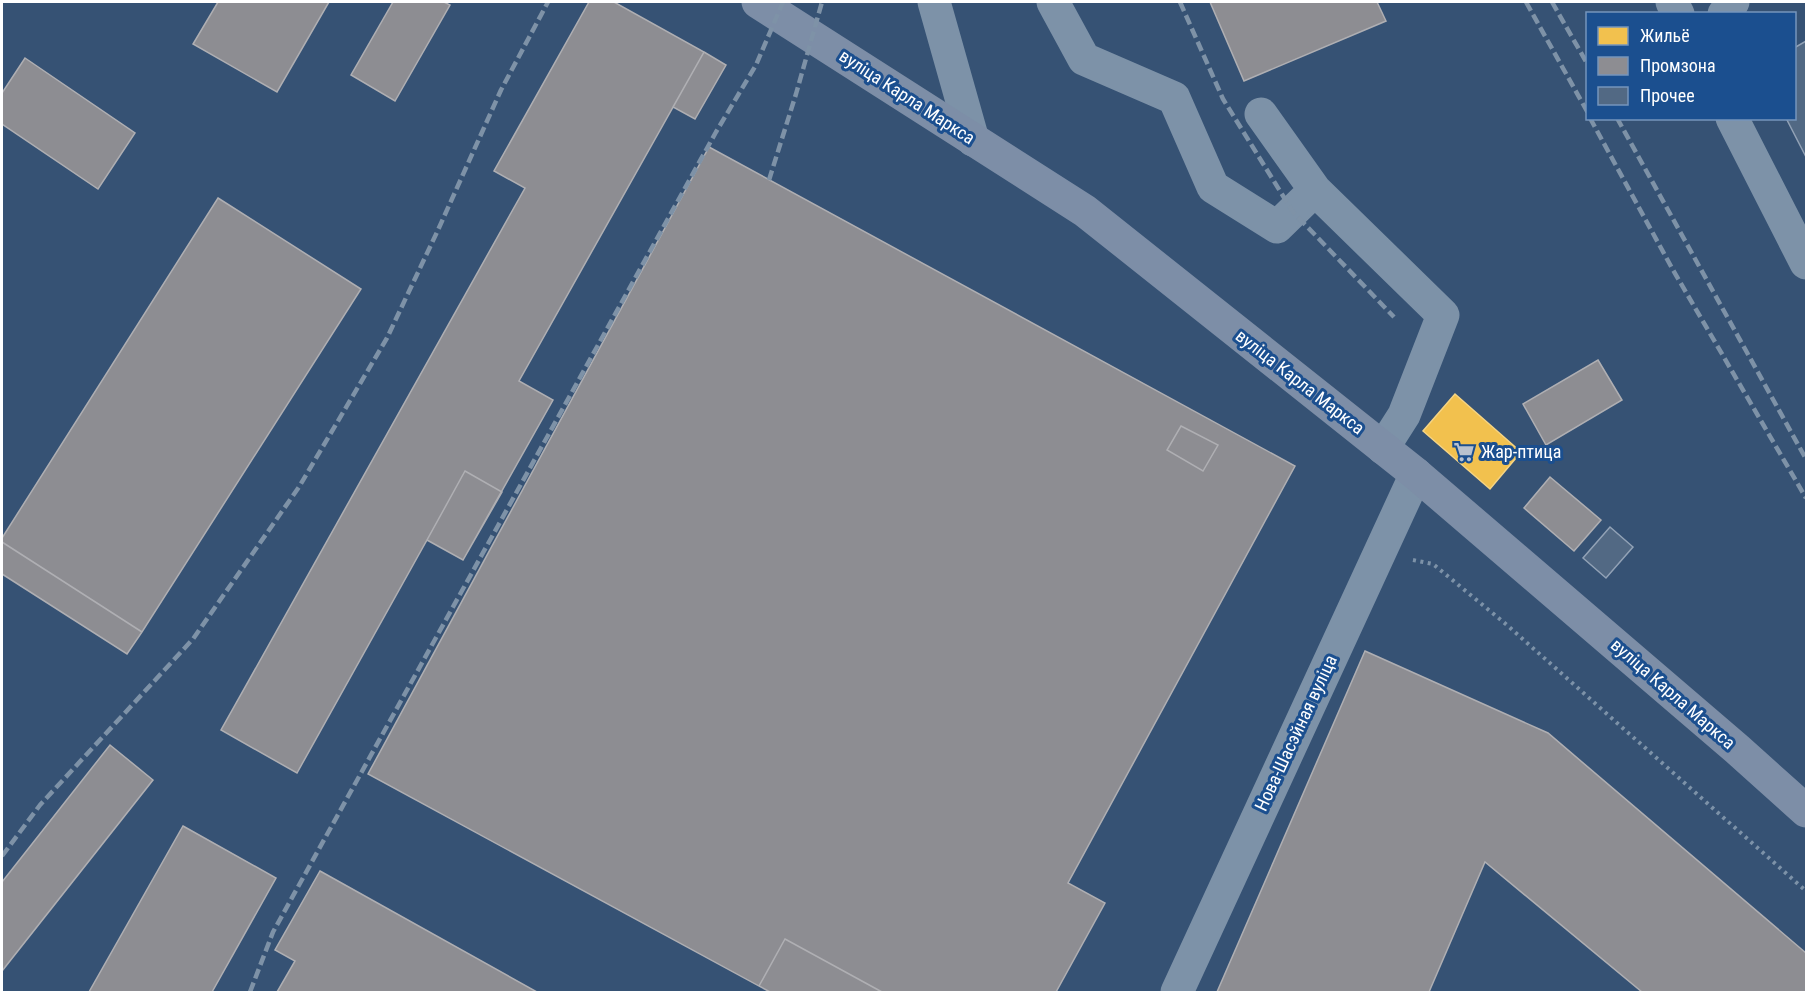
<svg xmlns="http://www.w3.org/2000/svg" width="1808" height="994" font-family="'Roboto Condensed',sans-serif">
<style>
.homes{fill:#f2c14e;stroke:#f6d483;stroke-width:1.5}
.industry{fill:#8d8d92;stroke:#afafb3;stroke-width:1.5}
.building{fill:#526984;stroke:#92a2b6;stroke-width:1.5}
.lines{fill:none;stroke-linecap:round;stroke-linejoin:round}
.path{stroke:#7d92a8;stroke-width:4;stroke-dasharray:3 4.5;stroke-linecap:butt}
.minor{stroke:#7d92a8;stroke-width:33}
.major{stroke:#7d8ea7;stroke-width:33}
.rail{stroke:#7e92a7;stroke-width:4.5;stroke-dasharray:10 4.5;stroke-linecap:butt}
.labels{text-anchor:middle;stroke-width:6;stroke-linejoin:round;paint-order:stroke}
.street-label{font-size:18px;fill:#fff;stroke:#1b4f8f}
.poi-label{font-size:18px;fill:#fff;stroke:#1b4f8f;text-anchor:start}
</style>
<rect width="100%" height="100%" fill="#365274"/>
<path class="homes" d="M 1455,394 L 1521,452 L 1490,489 L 1423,431 Z"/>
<path class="industry" d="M 218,2 L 329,2 L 277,92 L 193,44 Z
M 393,2 L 444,2 L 450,5 L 395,101 L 351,75 Z
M 589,2 L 614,2 L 704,52 L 519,381 L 553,400 L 463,560 L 427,540 L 297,773 L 221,730 L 525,188 L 494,171 Z
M 1210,2 L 1377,2 L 1386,21 L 1244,81 Z
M 704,52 L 726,65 L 695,119 L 673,107 Z
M 25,58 L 135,133 L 98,189 L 2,124 L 2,93 Z
M 709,147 L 1295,466 L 1068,883 L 1105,903 L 1056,992 L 770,992 L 368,774 Z
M 218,198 L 361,289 L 142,632 L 2,542 L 2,538 Z
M 1598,360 L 1622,400 L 1546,445 L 1523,404 Z
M 1181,426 L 1218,445 L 1203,471 L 1167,450 Z
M 465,471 L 502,492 L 463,560 L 427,540 Z
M 1550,477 L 1601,520 L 1574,551 L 1524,508 Z
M 2,542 L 142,632 L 127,654 L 2,574 Z
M 1365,651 L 1548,733 L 1806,953 L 1806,992 L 1642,992 L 1485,862 L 1429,992 L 1217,992 Z
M 110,745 L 153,780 L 2,971 L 2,882 Z
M 183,826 L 276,878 L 212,992 L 89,992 Z
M 320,871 L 537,992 L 277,992 L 295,961 L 275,950 Z
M 785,939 L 882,992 L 770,992 L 759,986 Z"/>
<path class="building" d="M 1806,41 L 1806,157 L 1786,118 L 1794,118 L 1794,48 Z
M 1610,527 L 1633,547 L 1606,578 L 1583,558 Z"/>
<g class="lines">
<path class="path" d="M 1413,560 L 1433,564 L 1507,625 L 1806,891"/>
<path class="minor" d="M 934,2 L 973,140
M 1053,2 L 1084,59 L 1174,98 L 1213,187 L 1277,227 L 1315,190
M 1672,2 L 1678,14
M 1724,14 L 1733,2
M 1261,114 L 1315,190 L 1443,315 L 1404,415 L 1383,448
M 1732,118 L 1806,263
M 1177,992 L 1416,474"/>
<path class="major" d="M 758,2 L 1085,211 L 1416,474 L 1737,749 L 1806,811"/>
<path class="rail" d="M 1180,2 L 1223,99 L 1293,212 L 1394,317
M 1526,2 L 1588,113
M 1552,2 L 1588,65
M 1590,118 L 1673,270 L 1806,498
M 1617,118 L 1806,459
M 769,180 L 796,94 L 822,2
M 2,856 L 40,805 L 193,639 L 299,487 L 387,338 L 438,230 L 501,90 L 548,2
M 250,992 L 273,932 L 716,132 L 756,65 L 783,2"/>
</g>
<defs>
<g id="supermarket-bare" transform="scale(1.62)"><path d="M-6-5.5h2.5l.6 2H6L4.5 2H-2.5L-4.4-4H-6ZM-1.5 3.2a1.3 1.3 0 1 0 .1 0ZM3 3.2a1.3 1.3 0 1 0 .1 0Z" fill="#b9c2ce" stroke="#1b4f8f" stroke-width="2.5" paint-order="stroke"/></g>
</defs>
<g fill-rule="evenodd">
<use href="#supermarket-bare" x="1464" y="452"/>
</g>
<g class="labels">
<g class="street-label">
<text transform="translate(907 97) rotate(33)" y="6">вуліца Карла Маркса</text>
<text transform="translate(1300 382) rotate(38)" y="6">вуліца Карла Маркса</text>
<text transform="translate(1673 694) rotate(41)" y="6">вуліца Карла Маркса</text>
<text transform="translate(1296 733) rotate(-65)" y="6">Нова-Шасэйная вуліца</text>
</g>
<g class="poi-label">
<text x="1481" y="458">Жар-птица</text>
</g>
</g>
<rect width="1808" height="994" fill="none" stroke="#ffffff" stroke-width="6"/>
<rect x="1586" y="12" width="210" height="108" fill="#1b4f8f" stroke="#7695bc" stroke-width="1.5"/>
<rect x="1598" y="27" width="30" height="18" fill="#f2c14e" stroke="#7695bc" stroke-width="1.5"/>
<text x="1640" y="42" font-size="18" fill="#ffffff">Жильё</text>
<rect x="1598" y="57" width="30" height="18" fill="#8d8d92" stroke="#7695bc" stroke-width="1.5"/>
<text x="1640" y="72" font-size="18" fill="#ffffff">Промзона</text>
<rect x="1598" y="87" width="30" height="18" fill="#526984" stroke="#7695bc" stroke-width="1.5"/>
<text x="1640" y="102" font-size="18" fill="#ffffff">Прочее</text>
</svg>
